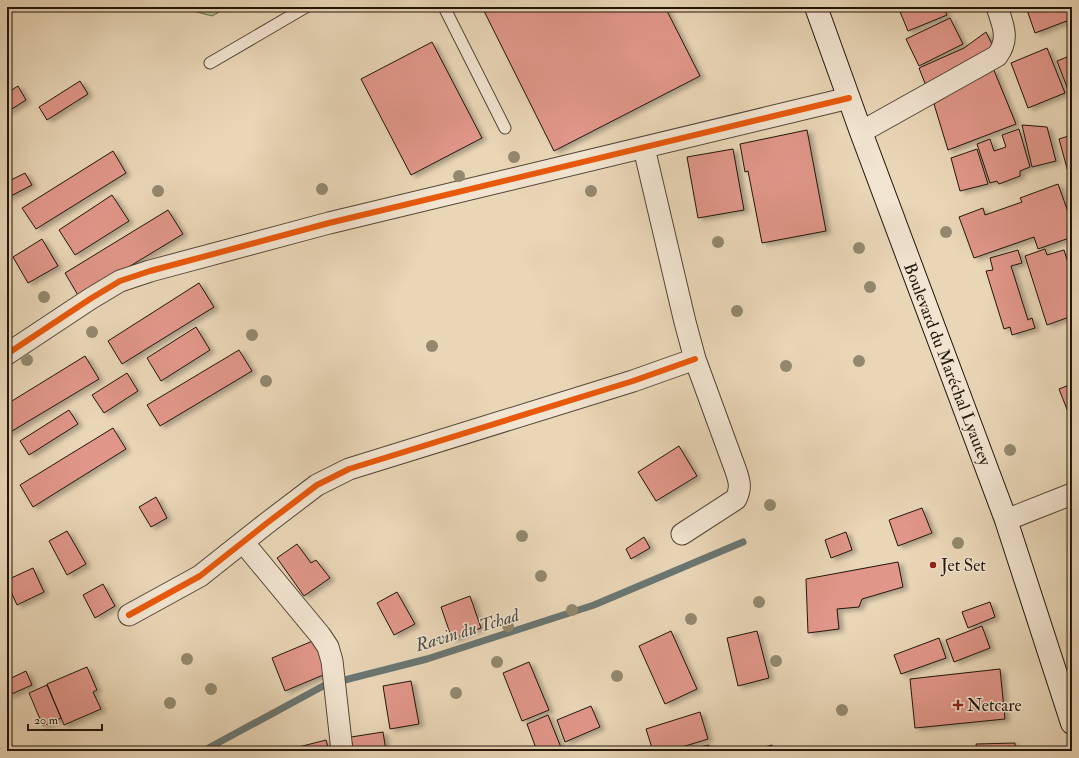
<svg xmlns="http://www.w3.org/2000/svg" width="1079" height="758" font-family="'IM FELL Double Pica',serif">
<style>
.park{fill:#b3be90;stroke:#6a6a4d}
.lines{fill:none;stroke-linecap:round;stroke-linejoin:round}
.stream{stroke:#6a7672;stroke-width:7}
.building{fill:#e09689;stroke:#21150a;filter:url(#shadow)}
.service-casing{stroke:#534535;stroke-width:13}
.minor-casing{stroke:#534535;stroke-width:23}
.secondary-casing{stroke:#21150a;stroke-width:24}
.service{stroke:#f1e4d0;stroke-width:11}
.minor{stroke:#f1e4d0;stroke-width:21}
.secondary{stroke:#f1e4d0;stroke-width:22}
.cycleway-casing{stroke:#f1e4d0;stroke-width:8}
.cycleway{stroke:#e8590c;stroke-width:6}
.tree{fill:#93886e}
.poi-dot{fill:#8f2418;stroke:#f1e4d0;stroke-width:1.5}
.labels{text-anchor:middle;stroke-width:3;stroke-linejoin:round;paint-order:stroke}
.street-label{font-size:17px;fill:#21150a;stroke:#f1e4d0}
.poi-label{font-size:17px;fill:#21150a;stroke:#f1e4d0;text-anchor:start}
.water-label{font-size:18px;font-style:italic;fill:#4c4e47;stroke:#f1e4d0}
</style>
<defs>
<filter id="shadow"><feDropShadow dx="4.5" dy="2.5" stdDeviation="2" flood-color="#0004"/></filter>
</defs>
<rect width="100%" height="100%" fill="#e9d6b7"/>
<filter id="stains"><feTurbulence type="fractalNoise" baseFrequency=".005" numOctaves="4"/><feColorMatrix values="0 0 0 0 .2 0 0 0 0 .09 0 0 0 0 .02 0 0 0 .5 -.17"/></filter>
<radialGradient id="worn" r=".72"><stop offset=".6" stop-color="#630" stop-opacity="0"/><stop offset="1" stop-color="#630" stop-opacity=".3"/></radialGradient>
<path class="park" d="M 178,7 L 228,7 L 212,16 Z"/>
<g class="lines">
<path class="stream" d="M 203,751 L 325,685 L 427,659 L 594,605 L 743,542"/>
</g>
<path class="building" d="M 482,7 L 665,7 L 700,76 L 554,151 Z
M 898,7 L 943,7 L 947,15 L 908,31 Z
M 1026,7 L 1072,7 L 1072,19 L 1035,33 Z
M 950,18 L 963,44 L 919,66 L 906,39 Z
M 986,32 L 994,48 L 928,91 L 919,68 L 964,48 Z
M 432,42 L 482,138 L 411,175 L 361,79 Z
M 1047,48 L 1065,93 L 1028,108 L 1011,63 Z
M 1072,55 L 1072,100 L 1057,61 Z
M 993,68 L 1016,124 L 948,150 L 934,104 Z
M 80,81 L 88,94 L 47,120 L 39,107 Z
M 18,86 L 26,100 L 7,112 L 7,93 Z
M 1022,125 L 1047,127 L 1056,161 L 1032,167 Z
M 1019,129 L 1030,167 L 1020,171 L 1020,176 L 999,184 L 997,181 L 990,183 L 977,144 L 990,139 L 994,151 L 1006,147 L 1002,135 Z
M 807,130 L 826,231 L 762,243 L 748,171 L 745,172 L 740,144 Z
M 1072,135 L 1072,171 L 1068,172 L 1059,139 Z
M 733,149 L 744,210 L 698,218 L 687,157 Z
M 977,149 L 988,184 L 960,191 L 951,158 Z
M 113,151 L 126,173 L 36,229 L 22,208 Z
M 25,173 L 32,185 L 7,198 L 7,182 Z
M 1058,184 L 1072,223 L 1072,237 L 1038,249 L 1034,237 L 974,258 L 959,217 L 983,208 L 985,215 L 1022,202 L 1020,198 Z
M 112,195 L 129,221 L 75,255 L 59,230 Z
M 168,210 L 183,234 L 79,297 L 65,273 Z
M 42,239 L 58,266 L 28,283 L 13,257 Z
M 1045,249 L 1047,255 L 1064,250 L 1072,275 L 1072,316 L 1047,325 L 1025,256 Z
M 1018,250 L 1022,263 L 1011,266 L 1028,320 L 1032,318 L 1035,328 L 1012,335 L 1010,327 L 1004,329 L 986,271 L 993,270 L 990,258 Z
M 199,283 L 214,307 L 122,364 L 108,341 Z
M 196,327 L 210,350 L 161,381 L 147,358 Z
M 239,350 L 252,371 L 160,426 L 147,405 Z
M 85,356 L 99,379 L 7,434 L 7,404 Z
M 127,373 L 138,391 L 104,413 L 92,395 Z
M 1072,384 L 1072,422 L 1059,389 Z
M 69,410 L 78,424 L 29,455 L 20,441 Z
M 113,428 L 126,449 L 33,507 L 20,485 Z
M 679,446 L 697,476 L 656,501 L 638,472 Z
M 156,497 L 167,518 L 151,527 L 139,507 Z
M 922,508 L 932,533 L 898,546 L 889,520 Z
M 67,531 L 86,564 L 67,575 L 49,541 Z
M 846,532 L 852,550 L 831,558 L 825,540 Z
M 644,537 L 650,548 L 631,559 L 626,549 Z
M 297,544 L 311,563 L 316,560 L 330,578 L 304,596 L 277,558 Z
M 898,562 L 903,587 L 862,599 L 859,607 L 837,609 L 839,629 L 808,633 L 806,579 Z
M 33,568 L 44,592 L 17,605 L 7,583 L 7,580 Z
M 103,584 L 115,606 L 95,618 L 83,595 Z
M 397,592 L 415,624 L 394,635 L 377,603 Z
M 470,596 L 481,628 L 452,639 L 441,607 Z
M 990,602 L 995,617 L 968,628 L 962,612 Z
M 982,626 L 990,648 L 954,662 L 946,640 Z
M 671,631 L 697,689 L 665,704 L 639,646 Z
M 757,631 L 769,678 L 738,686 L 727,638 Z
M 939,638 L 946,658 L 901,674 L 894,655 Z
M 315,640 L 328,673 L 285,691 L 272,658 Z
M 529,662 L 549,710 L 522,721 L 503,673 Z
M 87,667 L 97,690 L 93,692 L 101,709 L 64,725 L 47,684 Z
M 1000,669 L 1005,719 L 915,728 L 910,679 Z
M 26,671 L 32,685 L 7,696 L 7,680 Z
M 411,681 L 419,724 L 390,729 L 383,686 Z
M 47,685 L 61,718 L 43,726 L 29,693 Z
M 591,706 L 600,727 L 565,742 L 557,720 Z
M 700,712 L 708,739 L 669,751 L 653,751 L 646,729 Z
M 548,715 L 562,750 L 558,751 L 537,751 L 527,724 Z
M 383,732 L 386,751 L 353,751 L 351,737 Z
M 326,740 L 329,751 L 287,751 L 287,750 Z
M 1015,743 L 1015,751 L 977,751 L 976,744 Z
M 709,745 L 710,751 L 685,751 L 685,750 Z
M 772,745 L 773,751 L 749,751 Z
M 838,747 L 838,751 L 819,751 L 819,748 Z"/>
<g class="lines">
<g class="service-casing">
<path id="service" d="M 444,7 L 505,128
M 210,63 L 306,7"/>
</g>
<g class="minor-casing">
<path id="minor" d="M 861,132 L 997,56 C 1010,39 1003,25 997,7
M 644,148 L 685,322 L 695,359 L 736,471 C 740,483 741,488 736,499 L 682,534
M 7,354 L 90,299 L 120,281 L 150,271 L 329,223 L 849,98
M 1006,520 L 1072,494
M 243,542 L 320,635 L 328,647 L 332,661 L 342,751
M 129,615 L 200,576 L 267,523 L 317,485 L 349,469 L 633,381 L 695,359"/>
</g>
<g class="secondary-casing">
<path id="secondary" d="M 816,7 L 861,132 L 1006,520 L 1072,723"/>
</g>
<use href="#service" class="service"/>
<use href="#minor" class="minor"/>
<use href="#secondary" class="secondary"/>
<g class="cycleway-casing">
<path id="cycleway" d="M 7,354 L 90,299 L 120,281 L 150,271 L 329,223 L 849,98
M 129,615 L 200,576 L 267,523 L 317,485 L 349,469 L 633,381 L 695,359"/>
</g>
<use href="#cycleway" class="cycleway"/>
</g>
<g class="tree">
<circle cx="514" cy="157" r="6"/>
<circle cx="459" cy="176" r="6"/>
<circle cx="322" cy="189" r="6"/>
<circle cx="158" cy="191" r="6"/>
<circle cx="591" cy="191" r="6"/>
<circle cx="946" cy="232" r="6"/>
<circle cx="718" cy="242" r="6"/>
<circle cx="859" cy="248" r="6"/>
<circle cx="870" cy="287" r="6"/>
<circle cx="44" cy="297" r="6"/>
<circle cx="737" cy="311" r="6"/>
<circle cx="92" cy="332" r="6"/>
<circle cx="252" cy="335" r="6"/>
<circle cx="432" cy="346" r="6"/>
<circle cx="27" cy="360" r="6"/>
<circle cx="859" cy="361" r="6"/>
<circle cx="786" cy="366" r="6"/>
<circle cx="266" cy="381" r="6"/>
<circle cx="1010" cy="450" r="6"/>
<circle cx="770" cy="505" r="6"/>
<circle cx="522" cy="536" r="6"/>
<circle cx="958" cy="543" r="6"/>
<circle cx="541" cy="576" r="6"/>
<circle cx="759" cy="602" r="6"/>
<circle cx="572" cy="610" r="6"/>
<circle cx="691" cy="619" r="6"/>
<circle cx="508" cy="626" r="6"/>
<circle cx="187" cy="659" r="6"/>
<circle cx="776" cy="661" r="6"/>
<circle cx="497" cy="662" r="6"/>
<circle cx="617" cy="676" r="6"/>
<circle cx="211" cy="689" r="6"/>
<circle cx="456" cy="693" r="6"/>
<circle cx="170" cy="703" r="6"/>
<circle cx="842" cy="710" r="6"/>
</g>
<g class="poi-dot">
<circle cx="933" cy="565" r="4"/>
<path d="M956 699h4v4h4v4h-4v4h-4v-4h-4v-4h4z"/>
</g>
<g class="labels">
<g class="street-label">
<text transform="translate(948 364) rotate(69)" y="6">Boulevard du Maréchal Lyautey</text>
</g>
<g class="poi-label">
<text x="941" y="571">Jet Set</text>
<text x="967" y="711">Netcare</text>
</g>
<g class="water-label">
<text transform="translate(467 630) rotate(-17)" y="6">Ravin du Tchad</text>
</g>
</g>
<rect width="1079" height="758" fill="none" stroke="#e9d6b7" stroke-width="24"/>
<rect x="8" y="8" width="1063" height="742" fill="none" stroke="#21150a" stroke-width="2"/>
<rect x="12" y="12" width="1055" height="734" fill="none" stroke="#21150a"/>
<path d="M28 724v6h74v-6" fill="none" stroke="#21150a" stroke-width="2"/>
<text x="34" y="724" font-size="12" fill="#21150a" stroke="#f1e4d0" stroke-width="3" paint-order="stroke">20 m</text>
<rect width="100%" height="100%" filter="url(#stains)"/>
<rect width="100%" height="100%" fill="url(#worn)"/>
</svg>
